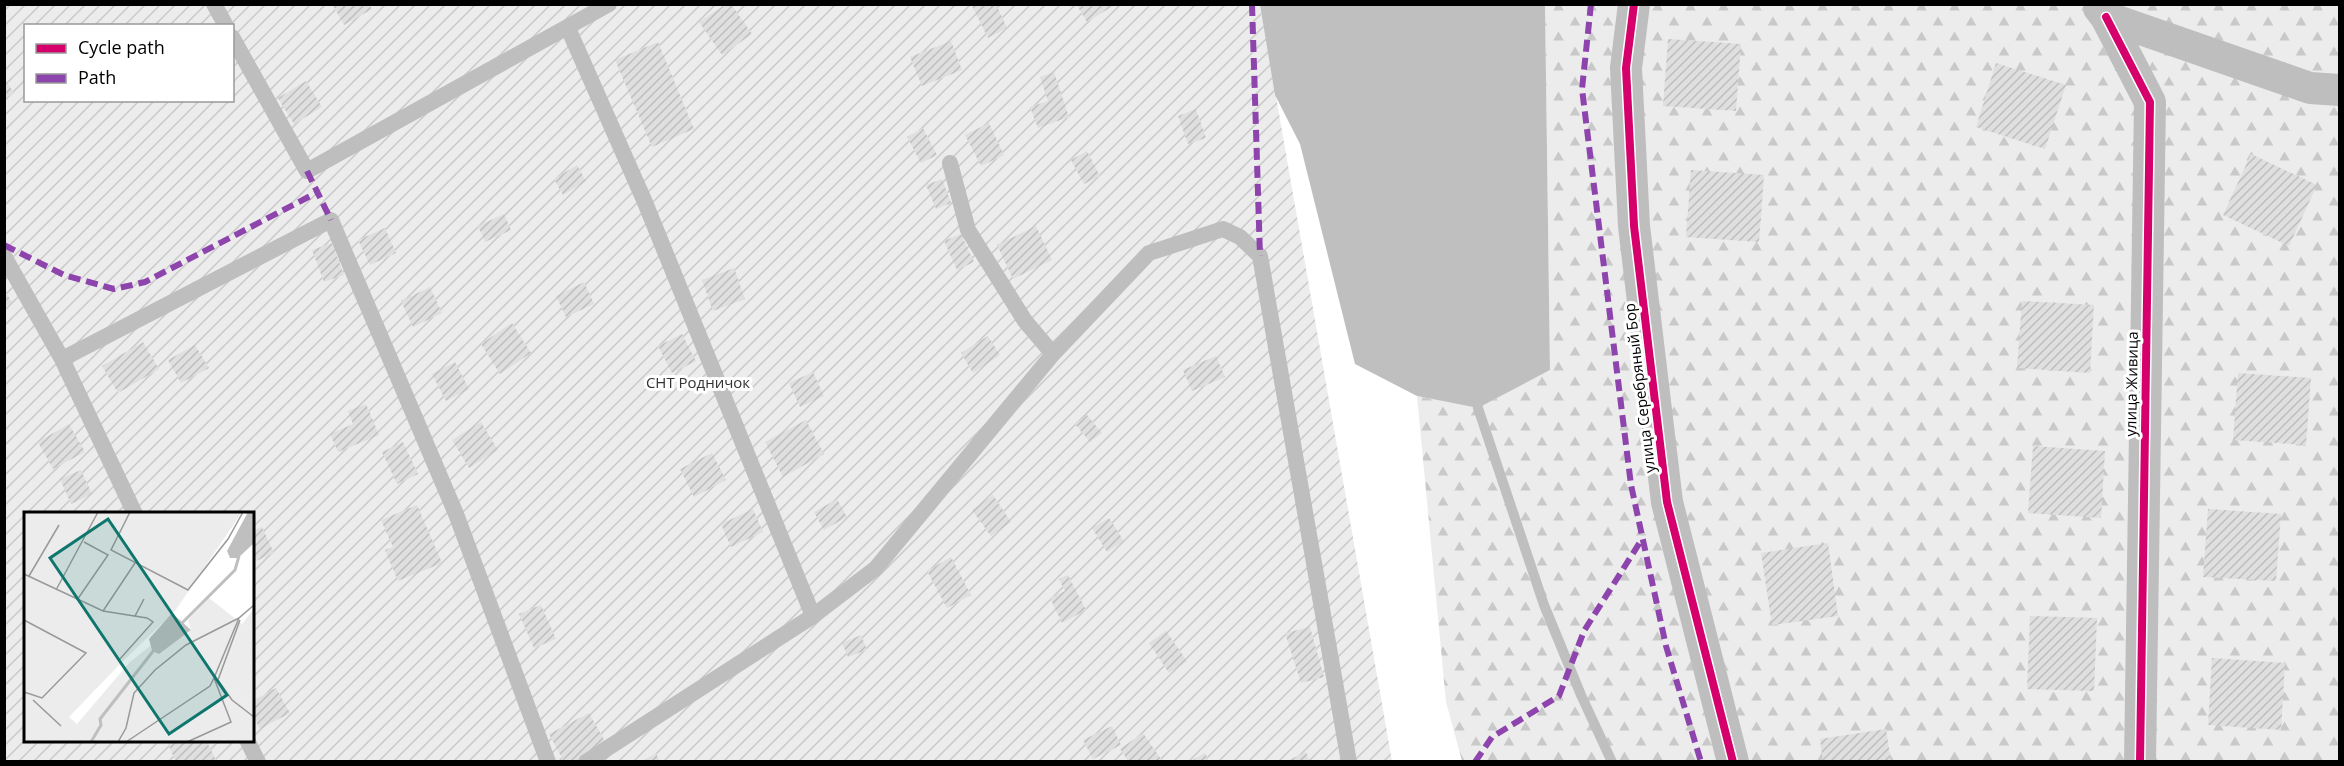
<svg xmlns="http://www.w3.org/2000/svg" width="2344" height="766" font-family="'Open Sans',sans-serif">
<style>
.forest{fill:url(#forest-firs)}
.garden{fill:url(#garden-furrows);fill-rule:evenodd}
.water{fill:#bfbfbf}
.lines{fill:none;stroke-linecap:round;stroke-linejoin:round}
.stream{stroke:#bfbfbf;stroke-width:10}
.building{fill:url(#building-hatch)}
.lane{stroke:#bebebe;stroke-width:16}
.street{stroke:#bebebe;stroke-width:32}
.quiet{stroke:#8e44ad;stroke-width:6;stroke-dasharray:12 6;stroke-linecap:butt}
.cycleway-casing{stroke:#fff;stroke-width:11}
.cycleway{stroke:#d6006c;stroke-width:8}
.labels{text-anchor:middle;stroke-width:6;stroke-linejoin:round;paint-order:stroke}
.park-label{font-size:15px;fill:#333;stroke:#fff}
.street-label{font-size:15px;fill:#000;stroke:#fff}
.inset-river{fill:none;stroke:#bfbfbf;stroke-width:3}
.inset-road{fill:none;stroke:#999;stroke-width:1.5}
.view{fill:#0f766e;fill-opacity:0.15;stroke:#0f766e;stroke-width:3}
.inset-edge{fill:none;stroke:#000;stroke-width:3}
</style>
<defs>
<pattern id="forest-firs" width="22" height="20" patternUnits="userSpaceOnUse" patternTransform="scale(1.5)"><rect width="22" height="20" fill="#ececec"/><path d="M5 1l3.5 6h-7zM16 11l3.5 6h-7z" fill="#c9c9c9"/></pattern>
<pattern id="garden-furrows" width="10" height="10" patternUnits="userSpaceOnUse" patternTransform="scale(1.5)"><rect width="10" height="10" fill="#ececec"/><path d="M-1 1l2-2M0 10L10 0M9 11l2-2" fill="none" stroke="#c9c9c9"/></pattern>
<pattern id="building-hatch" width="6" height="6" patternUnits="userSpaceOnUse" patternTransform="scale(1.5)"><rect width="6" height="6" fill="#dfdfdf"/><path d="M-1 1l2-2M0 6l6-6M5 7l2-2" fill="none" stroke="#bebebe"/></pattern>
</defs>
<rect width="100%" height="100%" fill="#fff"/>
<path class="forest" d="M 1545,5 L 2339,5 L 2339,761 L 1462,761 L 1446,702 L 1417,396 L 1478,408 L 1550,370 Z"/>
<path class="garden" d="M 4,5 L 1260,5 L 1392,761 L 5,761 ZM 26,26 L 232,26 L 232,100 L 26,100 ZM 26,514 L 252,514 L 252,740 L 26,740 Z"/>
<path class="water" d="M 1260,5 L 1545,5 L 1550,370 L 1478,408 L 1417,396 L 1355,364 L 1300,144 L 1275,95 Z"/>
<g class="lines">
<path class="stream" d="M 1476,394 L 1478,408 L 1544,605 L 1581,695 L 1612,762"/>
</g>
<path class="building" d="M 332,4 L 369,4 L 372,9 L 344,25 Z
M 726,4 L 731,4 L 752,34 L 722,55 L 699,22 Z
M 971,4 L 996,4 L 1007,28 L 988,38 Z
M 1076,4 L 1112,4 L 1113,6 L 1087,22 Z
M 1668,39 L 1741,44 L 1736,111 L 1663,106 Z
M 951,41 L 962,70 L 922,86 L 910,57 Z
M 658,42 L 694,129 L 652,147 L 615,60 Z
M 1996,63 L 2066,85 L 2045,149 L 1976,127 Z
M 1054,72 L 1069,117 L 1038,128 L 1030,107 L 1048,101 L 1040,77 Z
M 4,78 L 14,93 L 4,99 Z
M 306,81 L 322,107 L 294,124 L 278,98 Z
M 1196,109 L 1206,138 L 1188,144 L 1178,116 Z
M 989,123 L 1004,155 L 981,166 L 965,135 Z
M 923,128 L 937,155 L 921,163 L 907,137 Z
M 1087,151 L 1100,176 L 1084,184 L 1071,160 Z
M 2251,154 L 2317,185 L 2289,246 L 2223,215 Z
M 577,165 L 586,181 L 563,195 L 554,179 Z
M 1691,170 L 1764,175 L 1759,242 L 1686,237 Z
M 942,179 L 951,203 L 936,209 L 926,185 Z
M 504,214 L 511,230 L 485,242 L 478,226 Z
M 1036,226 L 1052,260 L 1013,279 L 997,245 Z
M 385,228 L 396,253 L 370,265 L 358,240 Z
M 961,234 L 974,262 L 957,270 L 944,241 Z
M 332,243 L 344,275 L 324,282 L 312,250 Z
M 734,268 L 745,299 L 713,311 L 702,280 Z
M 584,282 L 594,304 L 566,317 L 556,296 Z
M 430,287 L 442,313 L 413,327 L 401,301 Z
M 4,290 L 12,302 L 4,308 Z
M 2022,301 L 2094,305 L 2090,373 L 2017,368 Z
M 512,323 L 531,353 L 500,374 L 481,344 Z
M 682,334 L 696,361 L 672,373 L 658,346 Z
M 988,336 L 1000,355 L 973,373 L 961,353 Z
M 143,342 L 159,369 L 118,393 L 102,366 Z
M 195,345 L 209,368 L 181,383 L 168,360 Z
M 1216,356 L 1225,377 L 1192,391 L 1183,370 Z
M 455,362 L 469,389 L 446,401 L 432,374 Z
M 813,372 L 824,396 L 800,407 L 789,383 Z
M 2238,373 L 2311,378 L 2306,445 L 2233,440 Z
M 366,404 L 379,435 L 338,452 L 330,434 L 353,424 L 348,411 Z
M 1087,415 L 1102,433 L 1090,442 L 1075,424 Z
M 806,420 L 824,454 L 783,477 L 765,442 Z
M 481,422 L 498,450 L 469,468 L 452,440 Z
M 69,424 L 85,452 L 53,469 L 38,442 Z
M 403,442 L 418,474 L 397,484 L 382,452 Z
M 2033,446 L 2105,451 L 2101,518 L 2028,513 Z
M 712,453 L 726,480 L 694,497 L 680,469 Z
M 81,470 L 92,494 L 71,504 L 60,479 Z
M 993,495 L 1011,522 L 991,536 L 972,510 Z
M 837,499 L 847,517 L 824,530 L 814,512 Z
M 417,505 L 442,563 L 398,581 L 385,550 L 393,547 L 381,520 Z
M 753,509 L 763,532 L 731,547 L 721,524 Z
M 2208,509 L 2281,514 L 2276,581 L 2203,577 Z
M 1109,518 L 1124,541 L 1107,552 L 1092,528 Z
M 262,527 L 274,553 L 252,563 L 252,531 Z
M 1828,543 L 1838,616 L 1772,625 L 1761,553 Z
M 951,557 L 971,595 L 947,608 L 927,571 Z
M 1068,575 L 1086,610 L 1062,623 L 1050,598 L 1065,591 L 1059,579 Z
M 541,605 L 556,639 L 534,648 L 519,614 Z
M 2030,616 L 2097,618 L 2094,691 L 2027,689 Z
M 1310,627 L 1324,677 L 1301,683 L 1285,633 Z
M 1166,631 L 1187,661 L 1169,673 L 1149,643 Z
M 861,635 L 867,650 L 848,657 L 842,643 Z
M 2212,658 L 2285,663 L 2281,730 L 2208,725 Z
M 276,688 L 290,713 L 260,729 L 252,715 L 252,701 Z
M 589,713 L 607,745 L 577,762 L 564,762 L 549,734 Z
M 1112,726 L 1121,745 L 1093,759 L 1083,740 Z
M 1886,729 L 1891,762 L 1823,762 L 1820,739 Z
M 1143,733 L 1163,762 L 1129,762 L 1120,749 Z
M 171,740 L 206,740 L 216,760 L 176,762 L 167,742 Z
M 1306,752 L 1310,762 L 1285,762 Z
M 656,753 L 660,762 L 641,762 Z
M 1205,753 L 1209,762 L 1189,762 Z"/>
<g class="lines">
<path class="lane" d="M 214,4 L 226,26
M 568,28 L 644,200 L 813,616
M 232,37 L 307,171 L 609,4
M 950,163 L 968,230 L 1025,321 L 1053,354
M 4,256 L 62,359 L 135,514
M 62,359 L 331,220 L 456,514 L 548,762
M 247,740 L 258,762
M 586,762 L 813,616 L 876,568 L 1053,354 L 1149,253 L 1223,229 L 1240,237 L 1260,256 L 1349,762"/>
<path class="street" d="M 1634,4 L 1626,68 L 1634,226 L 1667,502 L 1733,762
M 2099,8 L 2106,17 L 2310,88 L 2340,90
M 2106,17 L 2150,102 L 2140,762"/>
<path class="quiet" d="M 1252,4 L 1260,256
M 1591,4 L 1582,89 L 1631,485 L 1666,646 L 1701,762
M 307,171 L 331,220
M 4,245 L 64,275 L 114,289 L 145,282 L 318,192
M 1475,762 L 1492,737 L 1559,696 L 1584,631 L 1642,539"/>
<g class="cycleway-casing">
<path id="cycleway" d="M 1634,4 L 1626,68 L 1634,226 L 1667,502 L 1733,762
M 2106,17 L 2150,102 L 2140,762"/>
</g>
<use href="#cycleway" class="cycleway"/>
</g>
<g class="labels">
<g class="park-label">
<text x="698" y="388">СНТ Родничок</text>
</g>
<g class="street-label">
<text transform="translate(2132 384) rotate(-89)" y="5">улица Живица</text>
<text transform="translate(1640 388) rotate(-97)" y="5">улица Серебряный Бор</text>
</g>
</g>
<g transform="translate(24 512)">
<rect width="230" height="230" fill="#fff"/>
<path d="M 185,86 L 218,112 L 195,167 L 229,203 L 229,229 L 4,229 L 0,226 L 0,185 L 21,191 L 75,139 L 94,154 L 45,205 L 53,212 L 105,151 L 126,134 L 128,139 L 163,122 L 167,118 L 164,108 Z" fill="#ececec"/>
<path d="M 0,0 L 218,0 L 151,99 L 94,154 L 75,140 L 21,192 L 0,185 ZM 229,98 L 229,203 L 195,167 L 218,112 Z" fill="#ececec"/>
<path d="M 224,0 L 229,0 L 229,32 L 214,46 L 206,46 L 203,39 ZM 148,101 L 167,118 L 135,142 L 128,139 L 125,127 Z" fill="#bfbfbf"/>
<path class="inset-river" d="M 157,112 L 211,58 L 215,44M 67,230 L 77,213 L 76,207 L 130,138"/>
<path class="inset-road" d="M 106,0 L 87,38 L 164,78 L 204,27 L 219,0M 0,62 L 79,99 L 123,106 L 129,110 L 95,148M 5,64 L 35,13M 32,78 L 74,0M 53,88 L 84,43 L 60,30M 79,99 L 111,51M 111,104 L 120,87M 0,108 L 62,141 L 18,186 L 0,180M 216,108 L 194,168 L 208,188 L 230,205M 9,188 L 37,214M 94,230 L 102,216 L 110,181 L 131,158 L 162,133 L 215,106M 102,230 L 186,174 L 190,166M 163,230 L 207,210 L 190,166 L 215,106 L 230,93"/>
<path class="view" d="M 84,7 L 203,183 L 145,222 L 26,46 Z"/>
<rect width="230" height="230" class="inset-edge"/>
</g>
<rect width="2344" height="766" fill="none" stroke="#000000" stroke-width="12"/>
<rect x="24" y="24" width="210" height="78" fill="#ffffff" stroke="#999999" stroke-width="1.5"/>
<rect x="36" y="44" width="30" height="9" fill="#d6006c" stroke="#999999" stroke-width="1.5"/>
<text x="78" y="54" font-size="18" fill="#000000">Cycle path</text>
<rect x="36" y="74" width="30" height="9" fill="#8e44ad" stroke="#999999" stroke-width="1.5"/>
<text x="78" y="84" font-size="18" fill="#000000">Path</text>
</svg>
